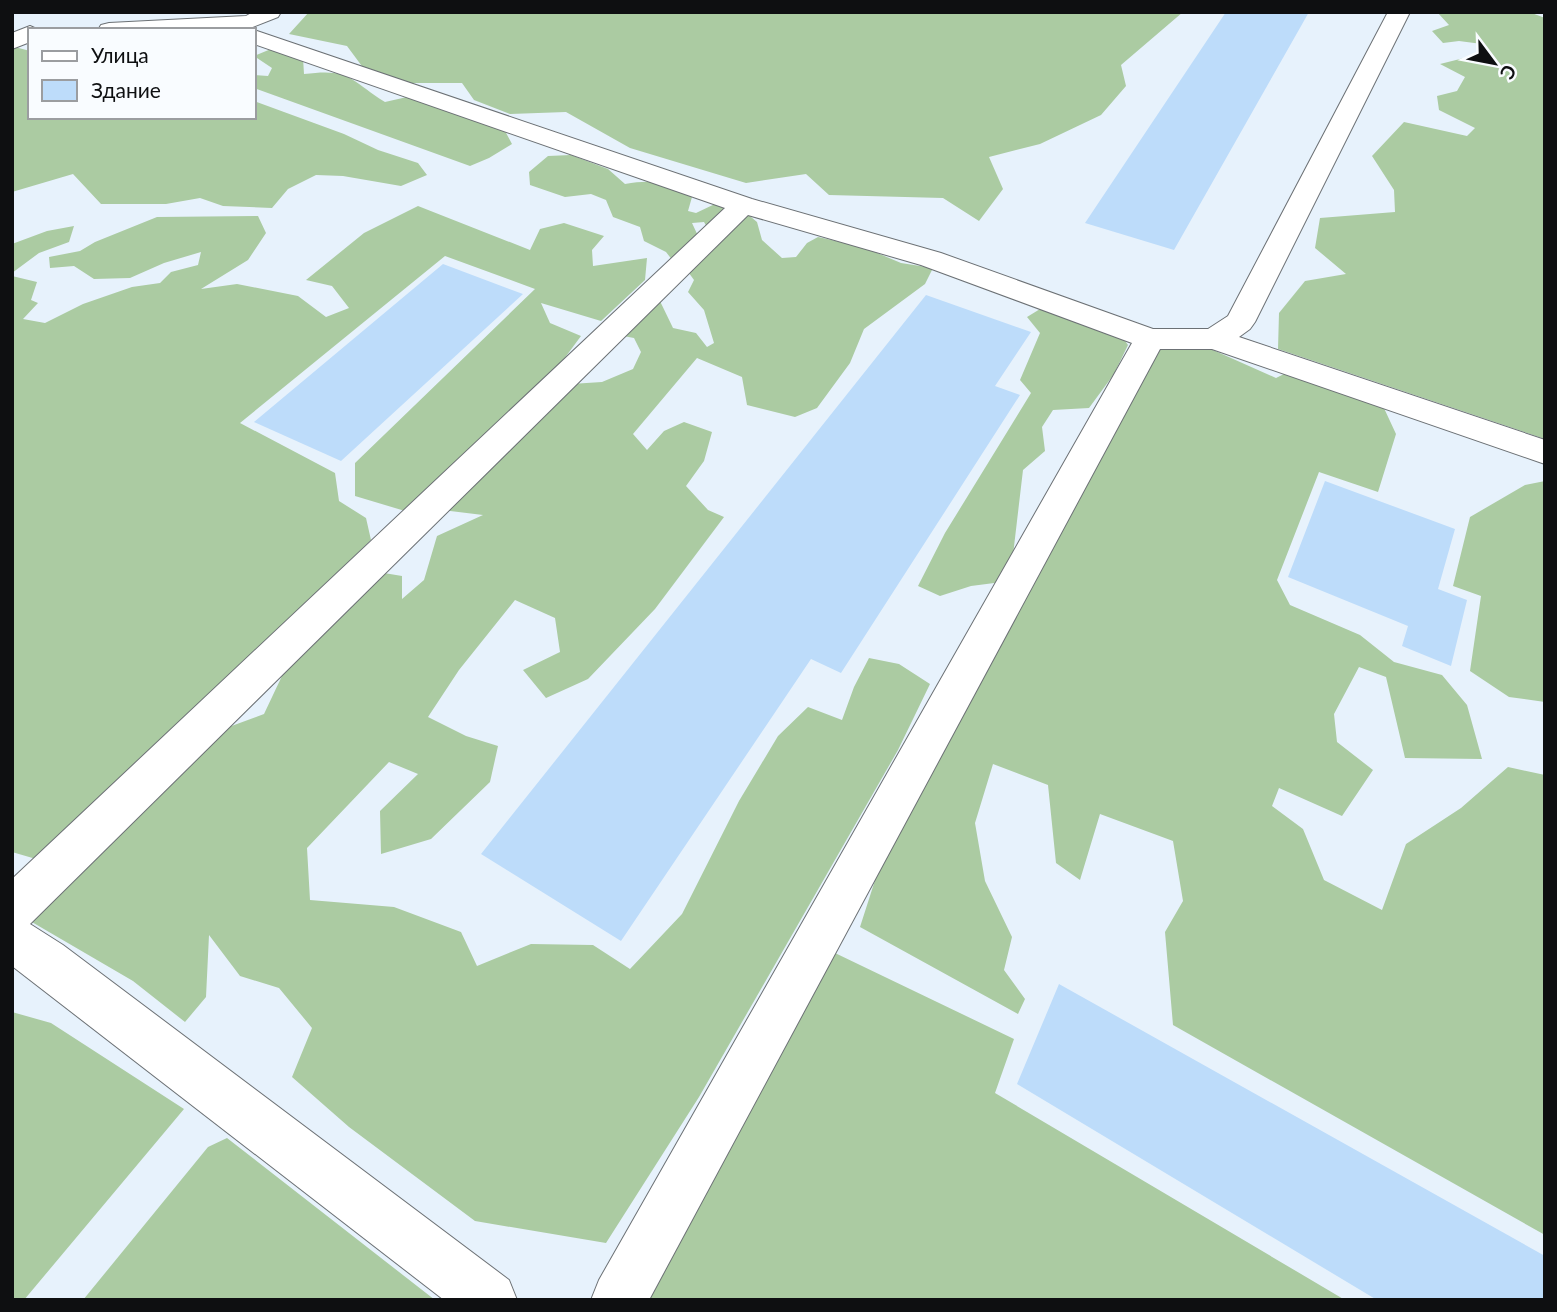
<svg xmlns="http://www.w3.org/2000/svg" width="1557" height="1312" font-family="Lato,sans-serif">
<style>
.built{fill:#e7f2fc;fill-rule:evenodd}
.forest{fill:#abcba2}
.building{fill:#bddcfa}
.lines{fill:none;stroke-linecap:round;stroke-linejoin:round}
.minor-casing{stroke:#6c7175;stroke-width:2}
.minor{fill:#fff;fill-rule:evenodd}
</style>
<rect width="100%" height="100%" fill="#f9fcff"/>
<path class="built" d="M 12,12 L 1545,12 L 1545,1300 L 12,1300 ZM 30,30 L 254,30 L 254,117 L 30,117 Z"/>
<path class="forest" d="M 309,12 L 1183,12 L 1121,65 L 1126,86 L 1101,115 L 1040,144 L 989,157 L 1003,189 L 979,221 L 943,198 L 829,195 L 806,174 L 746,183 L 630,148 L 566,112 L 510,114 L 474,100 L 462,83 L 410,83 L 367,73 L 347,46 L 289,34 Z
M 1437,12 L 1529,12 L 1545,18 L 1545,439 L 1278,349 L 1279,313 L 1305,281 L 1346,274 L 1315,248 L 1320,218 L 1395,212 L 1394,190 L 1372,156 L 1404,122 L 1467,136 L 1475,128 L 1439,110 L 1437,96 L 1457,91 L 1465,77 L 1440,64 L 1476,55 L 1482,44 L 1459,41 L 1443,43 L 1432,31 L 1449,25 Z
M 15,47 L 30,51 L 30,117 L 254,117 L 254,101 L 344,134 L 378,150 L 418,163 L 427,175 L 401,186 L 343,176 L 316,175 L 288,189 L 272,208 L 223,206 L 200,198 L 166,204 L 101,204 L 73,174 L 12,192 L 12,48 Z
M 271,49 L 303,58 L 304,74 C 350,68 349,79 385,102 L 407,97 L 505,131 L 512,144 L 489,158 L 470,166 L 254,88 L 254,75 L 268,76 L 272,68 L 254,56 Z
M 571,155 L 608,169 L 625,184 C 654,179 667,182 692,197 L 688,211 L 696,213 L 717,203 L 728,210 L 708,229 L 704,222 L 692,223 L 699,238 L 673,261 L 666,252 L 644,241 L 640,227 L 613,217 L 606,200 L 591,194 L 565,197 L 530,185 L 529,172 L 548,156 Z
M 418,206 L 530,250 L 540,229 L 564,223 L 604,236 L 592,250 L 593,266 L 647,258 L 645,280 L 601,321 L 541,303 L 550,323 L 581,336 L 561,363 L 405,511 L 355,496 L 355,463 L 535,289 L 445,256 L 240,423 L 335,473 L 339,501 L 366,518 L 371,540 L 193,713 L 36,859 L 12,852 L 12,276 L 37,282 L 31,300 L 38,303 L 23,319 L 45,323 L 83,304 L 132,287 L 160,283 L 171,272 L 198,265 L 201,252 L 164,263 L 130,278 L 94,279 L 74,266 L 50,268 L 49,257 L 80,251 L 95,242 L 157,217 L 258,216 L 266,233 L 248,260 L 201,289 L 237,284 L 298,296 L 326,317 L 349,308 L 332,286 L 306,280 L 364,233 Z
M 745,212 L 757,222 L 762,240 L 782,258 L 796,257 L 807,243 L 818,237 L 863,247 L 901,263 L 933,268 L 925,284 L 864,329 L 850,363 L 817,408 L 795,417 L 747,405 L 742,377 L 697,358 L 633,434 L 647,450 L 664,431 L 684,422 L 712,432 L 704,461 L 686,486 L 708,510 L 724,517 L 655,609 L 588,679 L 546,698 L 523,670 L 560,652 L 555,618 L 515,600 L 459,670 L 428,717 L 466,736 L 498,746 L 490,782 L 431,839 L 381,854 L 380,811 L 418,774 L 389,762 L 307,848 L 310,900 L 394,907 L 461,932 L 477,966 L 531,944 L 593,945 L 630,969 L 682,914 L 739,801 L 778,736 L 808,707 L 842,720 L 854,687 L 869,658 L 899,664 L 930,684 L 898,750 L 699,1097 L 606,1243 L 475,1221 L 349,1127 L 292,1077 L 312,1028 L 279,988 L 240,976 L 209,935 L 206,997 L 185,1022 L 133,981 L 25,918 L 218,731 L 264,714 L 290,659 L 378,572 L 402,576 L 402,599 L 424,580 L 437,536 L 483,515 L 442,510 L 571,384 L 602,382 L 633,369 L 641,352 L 634,338 L 618,335 L 658,297 L 673,328 L 696,333 L 707,347 L 714,343 L 704,310 L 688,292 L 694,280 L 686,269 Z
M 74,226 L 69,242 L 39,253 L 12,273 L 12,244 L 47,231 Z
M 1045,306 L 1120,334 L 1128,345 L 1114,374 L 1089,408 L 1053,410 L 1042,427 L 1045,451 L 1023,470 L 1013,555 L 1002,582 L 971,586 L 940,596 L 918,586 L 945,533 L 1031,393 L 1020,380 L 1040,333 L 1027,317 Z
M 1157,349 L 1213,350 L 1276,378 L 1288,372 L 1383,406 L 1396,434 L 1378,492 L 1319,472 L 1277,580 L 1290,605 L 1360,635 L 1394,662 L 1442,675 L 1467,705 L 1482,759 L 1405,758 L 1386,677 L 1359,667 L 1334,714 L 1337,742 L 1373,770 L 1342,816 L 1279,788 L 1272,806 L 1303,829 L 1324,880 L 1382,910 L 1406,844 L 1461,808 L 1508,767 L 1545,775 L 1545,1235 L 1173,1025 L 1165,932 L 1183,901 L 1173,841 L 1100,814 L 1080,880 L 1056,863 L 1048,785 L 993,764 L 975,823 L 985,881 L 1012,937 L 1004,970 L 1025,999 L 1018,1014 L 860,927 L 887,843 Z
M 1545,481 L 1545,702 L 1509,697 L 1470,671 L 1481,596 L 1453,586 L 1470,517 L 1525,485 Z
M 835,953 L 1014,1039 L 995,1093 L 1345,1300 L 649,1300 Z
M 12,1012 L 51,1023 L 184,1109 L 24,1300 L 12,1300 Z
M 227,1138 L 435,1300 L 83,1300 L 208,1147 Z"/>
<path class="building" d="M 1226,12 L 1309,12 L 1174,250 L 1085,223 Z
M 443,264 L 523,294 L 341,461 L 254,422 Z
M 926,295 L 1031,332 L 995,386 L 1020,395 L 841,673 L 811,659 L 621,941 L 481,854 Z
M 1325,481 L 1455,529 L 1438,589 L 1467,600 L 1451,666 L 1402,646 L 1408,626 L 1288,577 Z
M 1059,984 L 1545,1256 L 1545,1300 L 1377,1300 L 1017,1084 Z"/>
<g class="lines">
<g class="minor-casing">
<path id="minor" d="M 253,12 L 281,12 L 278,17 L 250,28 L 98,30 L 101,25 L 109,23 L 246,16 Z
M 1388,12 L 1410,12 L 1255,322 L 1250,329 L 1239,337 L 1545,440 L 1545,464 L 1212,349 L 1160,349 L 649,1300 L 591,1300 L 599,1280 L 1132,343 L 921,265 L 748,215 L 30,924 L 63,945 L 509,1280 L 517,1300 L 444,1300 L 12,966 L 12,879 L 725,208 L 254,44 L 254,30 L 752,199 L 941,253 L 1153,329 L 1208,329 L 1228,316 Z
M 30,26 L 39,30 L 30,30 L 30,42 L 12,49 L 12,33 Z"/>
</g>
<use href="#minor" class="minor"/>
</g>
<rect width="1557" height="1312" fill="none" stroke="#0e0f11" stroke-width="28"/>
<rect x="28" y="28" width="228" height="91" fill="#f9fcff" stroke="#9b9da0" stroke-width="2"/>
<rect x="42" y="51" width="35" height="10" fill="#ffffff" stroke="#9b9da0" stroke-width="2"/>
<text x="91" y="63" font-size="21" fill="#0e0f11">Улица</text>
<rect x="42" y="80" width="35" height="21" fill="#bddcfa" stroke="#9b9da0" stroke-width="2"/>
<text x="91" y="98" font-size="21" fill="#0e0f11">Здание</text>
<g transform="translate(1494 63) rotate(122)" stroke="#f9fcff" stroke-width="5" paint-order="stroke">
<path d="M0-5L12 26L0 18L-12 26Z" fill="#0e0f11"/>
<text y="-10" font-size="19" font-weight="bold" text-anchor="middle" fill="#0e0f11">С</text>
</g>
</svg>
